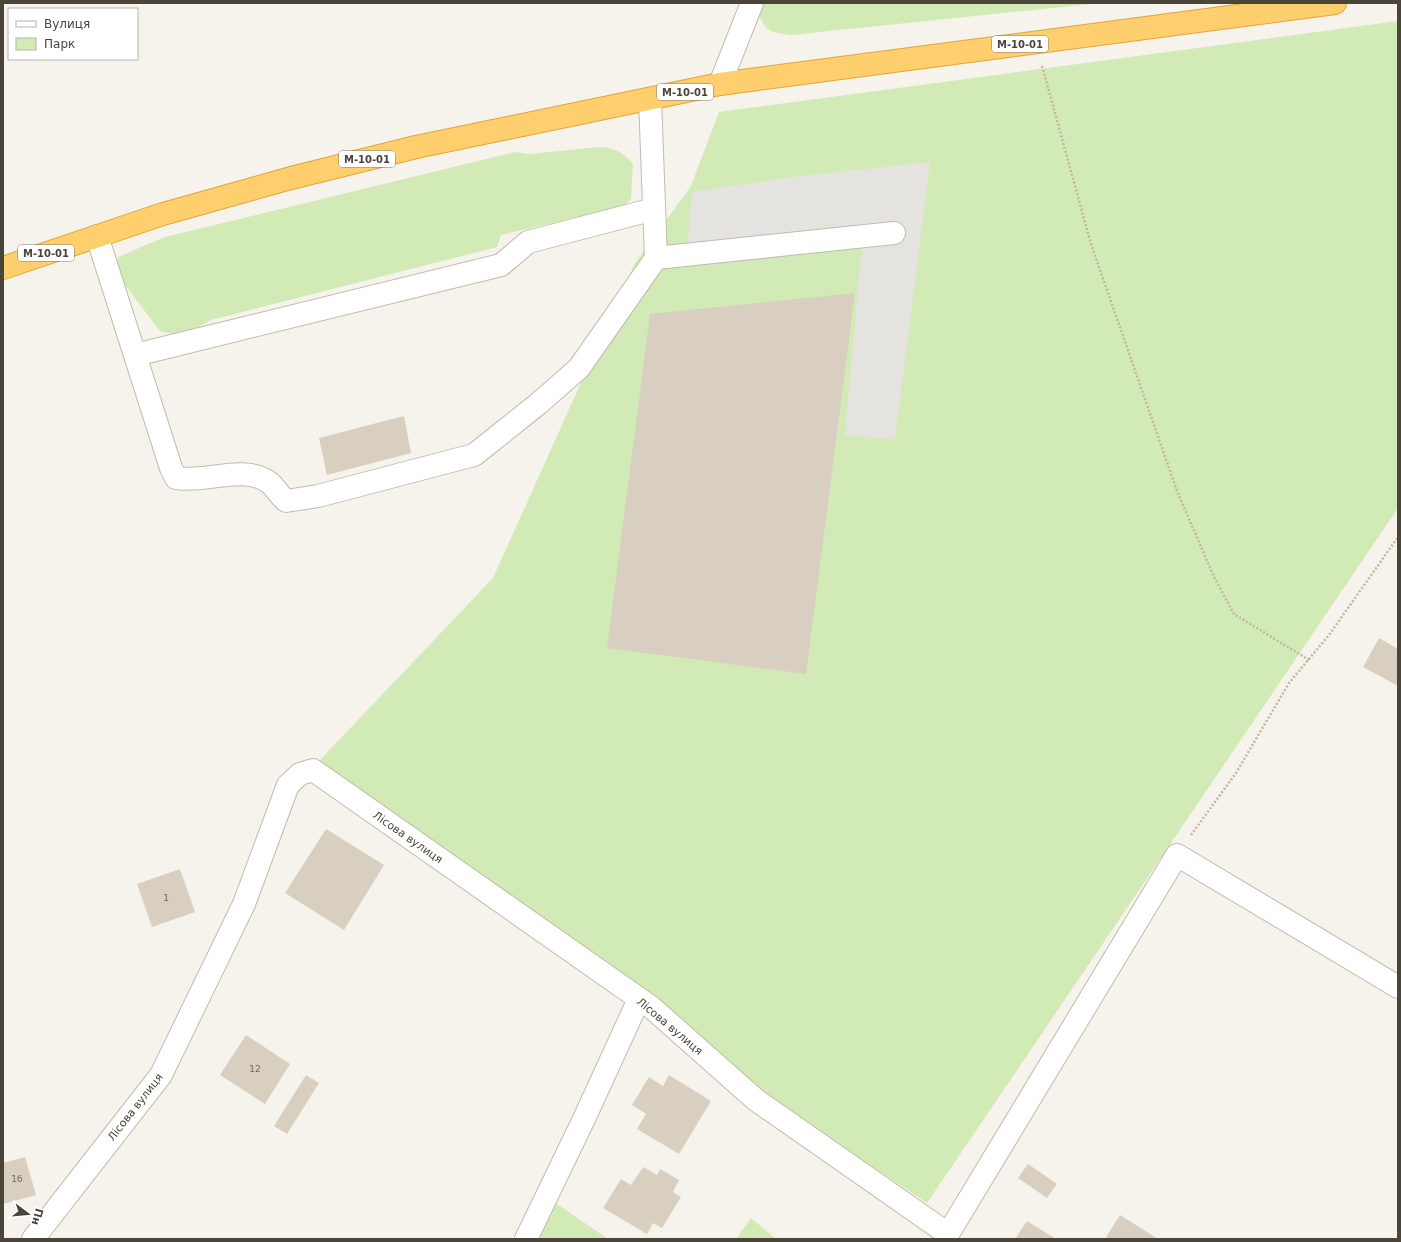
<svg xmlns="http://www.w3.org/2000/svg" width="1401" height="1242" font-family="'DejaVu Sans',sans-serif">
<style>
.green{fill:#d2eab5}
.parking{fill:#e5e3e0}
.building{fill:#d8cfc1}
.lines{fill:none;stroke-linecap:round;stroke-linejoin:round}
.minor-casing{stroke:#c2bbae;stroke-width:24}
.highway-casing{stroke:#e0a43c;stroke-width:24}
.path{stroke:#c4b79f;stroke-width:2.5;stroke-dasharray:2 2;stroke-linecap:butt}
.minor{stroke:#fff;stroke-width:22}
.highway{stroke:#ffcf6e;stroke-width:22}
.labels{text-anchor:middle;stroke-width:3.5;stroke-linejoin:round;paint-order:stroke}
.number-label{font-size:9px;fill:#6e675b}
.shield{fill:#fff;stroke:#817c74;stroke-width:1}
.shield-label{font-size:10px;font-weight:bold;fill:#4b4439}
.street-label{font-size:11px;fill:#4b4439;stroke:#fff}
</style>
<rect width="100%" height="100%" fill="#f6f3ec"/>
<path class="green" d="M 761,3 L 1101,3 L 791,35 C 773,33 766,33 759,15 Z
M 1398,21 L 1398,508 L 927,1203 L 764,1095 L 657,998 L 319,761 L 493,578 L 635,263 L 691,186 L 719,112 Z
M 599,147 C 614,148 622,151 633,164 L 631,199 L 624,206 L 501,235 L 497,247 L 211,320 L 182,336 L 160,331 L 122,281 L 116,267 L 118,257 L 165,237 L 515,152 L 529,154 Z
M 547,1197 L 608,1239 L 518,1239 Z
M 751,1218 L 776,1239 L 736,1239 Z"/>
<path class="parking" d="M 930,162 L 895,439 L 845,435 L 863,229 L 687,247 L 692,192 L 792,177 Z"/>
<path class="building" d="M 855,293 L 806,674 L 607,648 L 650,314 Z
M 404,416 L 411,453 L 327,475 L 319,438 Z
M 1379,638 L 1398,649 L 1398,686 L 1363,667 Z
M 326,829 L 384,865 L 344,930 L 285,893 Z
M 180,869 L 195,912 L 152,927 L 137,884 Z
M 246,1035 L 290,1064 L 265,1104 L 220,1075 Z
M 306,1075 L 319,1083 L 287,1134 L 274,1126 Z
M 669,1075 L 711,1101 L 679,1154 L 637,1129 L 646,1114 L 632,1105 L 649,1077 L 663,1086 Z
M 25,1157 L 36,1195 L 3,1204 L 3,1163 Z
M 1028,1164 L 1057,1184 L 1047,1198 L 1018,1178 Z
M 643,1167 L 657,1175 L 660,1169 L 679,1180 L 673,1192 L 681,1197 L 662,1228 L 653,1223 L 647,1234 L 603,1208 L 621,1179 L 631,1185 Z
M 1120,1215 L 1147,1232 L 1158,1239 L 1109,1239 L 1106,1237 Z
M 1027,1221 L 1056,1239 L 1015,1239 Z"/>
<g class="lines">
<g class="minor-casing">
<path id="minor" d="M 720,84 L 752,3
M 650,99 L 656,258 L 894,233
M 97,236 L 171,468 L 176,478 C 204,483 243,465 267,481 C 274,485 279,495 286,501 L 318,496 L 474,455 L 538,404 L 579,368 L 656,258
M 135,355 L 501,265 L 528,242 L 654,209
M 33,1239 L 161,1075 L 244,904 L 288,785 L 300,774 L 313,770 L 651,1007 L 756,1100 L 948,1234
M 526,1239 L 584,1119 L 639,999
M 945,1239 L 1177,855 L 1398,987"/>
</g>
<g class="highway-casing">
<path id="highway" d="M 3,268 L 163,214 L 291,178 L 416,147 L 720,84 L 1335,3"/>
</g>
<path class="path" d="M 1042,66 L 1091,244 L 1177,491 L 1214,577 L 1234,614 L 1309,660
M 1191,835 L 1236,773 L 1289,683 L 1329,635 L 1398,537"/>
<use href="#minor" class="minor"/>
<use href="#highway" class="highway"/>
</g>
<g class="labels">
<g class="number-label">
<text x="166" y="901">1</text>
<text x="255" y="1072">12</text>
<text x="17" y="1182">1б</text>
</g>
<g class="shield">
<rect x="992" y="36" width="56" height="16" rx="3"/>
<rect x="657" y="84" width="56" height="16" rx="3"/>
<rect x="339" y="151" width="56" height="16" rx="3"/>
<rect x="18" y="245" width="56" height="16" rx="3"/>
</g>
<g class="shield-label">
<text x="1020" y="48">М-10-01</text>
<text x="685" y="96">М-10-01</text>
<text x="367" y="163">М-10-01</text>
<text x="46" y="257">М-10-01</text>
</g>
<g class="street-label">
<text transform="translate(408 837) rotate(35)" y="4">Лісова вулиця</text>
<text transform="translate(670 1026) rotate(40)" y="4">Лісова вулиця</text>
<text transform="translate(135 1107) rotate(-52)" y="4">Лісова вулиця</text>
</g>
</g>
<rect width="1401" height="1242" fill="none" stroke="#4b4439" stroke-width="8"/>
<rect x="8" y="8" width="130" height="52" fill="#ffffff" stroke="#b7b4b0"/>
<rect x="16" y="21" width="20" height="6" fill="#ffffff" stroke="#b7b4b0"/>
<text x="44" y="28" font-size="12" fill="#4b4439">Вулиця</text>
<rect x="16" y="38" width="20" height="12" fill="#d2eab5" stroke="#b7b4b0"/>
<text x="44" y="48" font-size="12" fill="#4b4439">Парк</text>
<g transform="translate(28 1214) rotate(106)" stroke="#ffffff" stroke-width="3" paint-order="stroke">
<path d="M0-3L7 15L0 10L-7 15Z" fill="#4b4439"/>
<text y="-6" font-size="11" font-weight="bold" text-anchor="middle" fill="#4b4439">Пн</text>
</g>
</svg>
